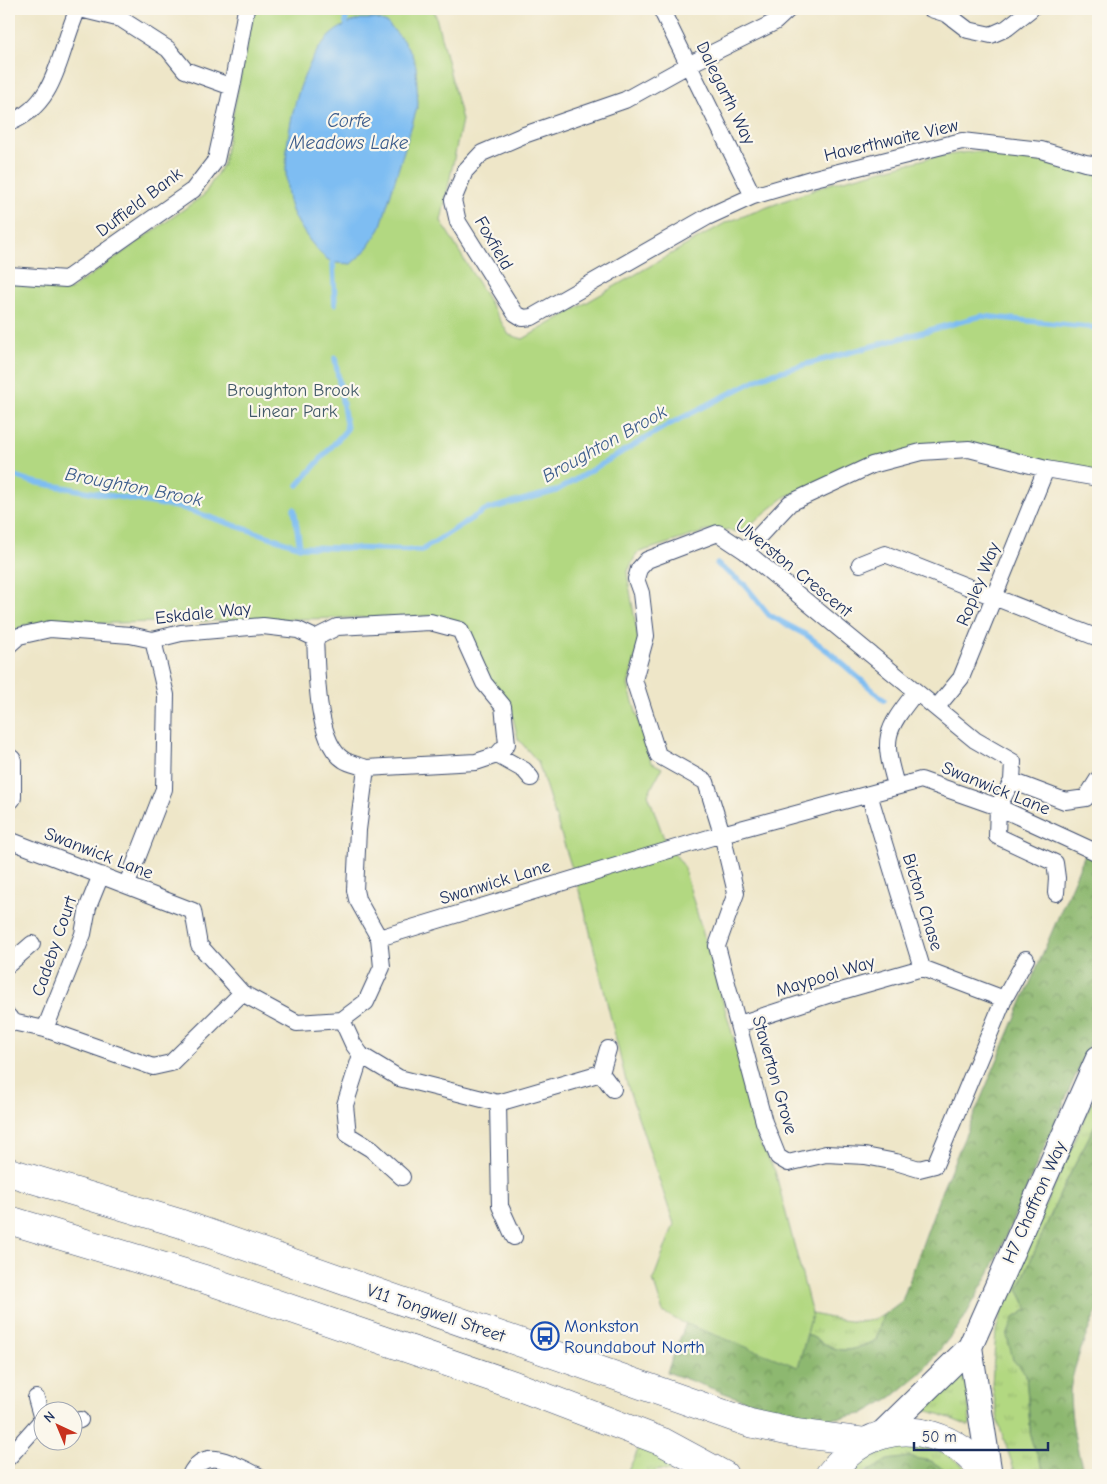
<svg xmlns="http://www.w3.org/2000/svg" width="1107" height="1484" font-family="'Comic Neue',sans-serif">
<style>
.grass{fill:url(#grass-tufts);stroke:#668470}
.forest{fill:url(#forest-crowns);stroke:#547466}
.green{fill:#b2d881;stroke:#668470}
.water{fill:#7ebdf2;stroke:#4c76a8}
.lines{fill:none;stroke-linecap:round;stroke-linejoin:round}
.stream{stroke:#7ebdf2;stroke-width:5.5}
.street-casing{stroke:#3b4a6e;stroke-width:18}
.secondary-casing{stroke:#3b4a6e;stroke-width:26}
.highway-casing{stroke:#3b4a6e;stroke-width:29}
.street{stroke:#fff;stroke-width:16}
.secondary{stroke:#fff;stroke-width:24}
.highway{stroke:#fff;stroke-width:28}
.labels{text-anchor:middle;stroke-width:4.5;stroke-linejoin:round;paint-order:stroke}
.street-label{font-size:18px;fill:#1b2f5e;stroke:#fbf7ec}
.park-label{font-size:18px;fill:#415967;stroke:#fbf7ec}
.transit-label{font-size:18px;fill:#164399;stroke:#fbf7ec;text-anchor:start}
.water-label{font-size:19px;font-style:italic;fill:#395a8a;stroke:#fbf7ec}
</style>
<defs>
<pattern id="grass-tufts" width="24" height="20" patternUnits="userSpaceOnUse" patternTransform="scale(1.25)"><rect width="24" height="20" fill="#b2d881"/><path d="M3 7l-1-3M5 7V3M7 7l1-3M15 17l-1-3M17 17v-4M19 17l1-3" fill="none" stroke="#98ba72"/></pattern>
<pattern id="forest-crowns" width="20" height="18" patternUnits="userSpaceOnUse" patternTransform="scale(1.25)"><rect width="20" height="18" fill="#8db86f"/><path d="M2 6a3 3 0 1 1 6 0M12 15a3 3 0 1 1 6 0" fill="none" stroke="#72965e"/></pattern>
</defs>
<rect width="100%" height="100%" fill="#fbf7ec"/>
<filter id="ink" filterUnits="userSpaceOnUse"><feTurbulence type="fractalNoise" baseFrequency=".02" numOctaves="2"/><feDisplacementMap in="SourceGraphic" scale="10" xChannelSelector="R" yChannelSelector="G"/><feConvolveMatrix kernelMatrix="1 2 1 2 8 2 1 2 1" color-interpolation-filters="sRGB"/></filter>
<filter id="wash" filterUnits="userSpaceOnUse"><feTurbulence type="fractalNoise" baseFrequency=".0096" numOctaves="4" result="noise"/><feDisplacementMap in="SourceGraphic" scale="20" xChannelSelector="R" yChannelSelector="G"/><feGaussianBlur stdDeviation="1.12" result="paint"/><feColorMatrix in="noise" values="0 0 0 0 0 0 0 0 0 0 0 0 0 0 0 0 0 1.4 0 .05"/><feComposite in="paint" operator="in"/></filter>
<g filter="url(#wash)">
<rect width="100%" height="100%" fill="#eee6c8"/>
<path class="grass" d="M 1098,1088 L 1098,1119 L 1061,1192 L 1018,1289 L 1028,1309 L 1014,1318 L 1013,1360 L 1026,1373 L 1031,1440 L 1046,1475 L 1016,1475 L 999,1425 L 992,1384 L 996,1331 L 1010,1284 Z
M 812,1314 C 833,1318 864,1328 883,1315 L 876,1340 C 842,1356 839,1352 807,1334 Z
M 965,1356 L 970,1423 L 969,1426 L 939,1414 L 920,1409 Z
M 907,1445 C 938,1449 951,1454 973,1475 L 953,1475 L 950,1472 L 867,1470 L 863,1475 L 848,1475 C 866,1457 882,1450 907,1445 Z
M 640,1446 L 695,1475 L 659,1470 L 650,1475 L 626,1475 Z"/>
<path class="forest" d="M 1085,854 L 1098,861 L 1098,1024 L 991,1270 L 962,1322 L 922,1372 L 892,1397 L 863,1414 L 823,1420 L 779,1413 L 667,1372 L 686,1323 L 798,1367 L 807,1334 C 839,1352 842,1356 876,1340 L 883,1315 L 902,1301 L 942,1190 Z
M 1098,1119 L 1098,1310 C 1088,1328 1070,1374 1070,1395 C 1071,1422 1076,1449 1085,1475 L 1046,1475 L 1031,1440 L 1026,1374 L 1013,1360 L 1007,1336 L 1014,1318 L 1028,1309 L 1018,1289 L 1061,1192 Z
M 909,1457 L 931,1461 L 953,1475 L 863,1475 L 887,1460 Z"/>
<path class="green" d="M 254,9 L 434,9 L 462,120 L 441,221 L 509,335 L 523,339 L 725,223 L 832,183 L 933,157 L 970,152 L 1000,152 L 1083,172 L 1098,173 L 1098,481 L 970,443 L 786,496 L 741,532 L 713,529 L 637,553 L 627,573 L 639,644 L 628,685 L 651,762 L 662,768 L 648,794 L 665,841 L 683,865 L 752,1101 L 756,1136 L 775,1171 L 812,1314 L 798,1367 L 679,1321 L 663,1312 L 653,1280 L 674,1224 L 626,1081 L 583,903 L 538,762 L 518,739 L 511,709 L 490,682 L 467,626 L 433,616 L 24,625 L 9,635 L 9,282 L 70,290 L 204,195 L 223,164 Z"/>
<path class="water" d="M 361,19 L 376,19 L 387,23 L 401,38 L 411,52 L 416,66 L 418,105 L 380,229 L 365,251 L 351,264 C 345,263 337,264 332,262 C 323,258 316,248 310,241 C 303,231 295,219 291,208 C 277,164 294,78 323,43 C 333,30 347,23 361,19 Z"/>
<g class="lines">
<path class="stream" d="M 345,9 L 346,23
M 333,263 L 335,304
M 9,474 L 33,482 L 182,508 L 300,547 L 422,550 L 485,510 L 556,491 L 668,425 L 764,376 L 981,316 L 1098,328
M 298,485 L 347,429 L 335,358
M 294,509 L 300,547
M 717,564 L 745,585 L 769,615 L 808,636 L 829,652 L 884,700"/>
</g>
</g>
<g filter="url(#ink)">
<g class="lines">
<g class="street-casing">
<path id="street" d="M 661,9 L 753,196
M 789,9 L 775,22 L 690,64 L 625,100 L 524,135 L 482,153 L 465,171 L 453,200 L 458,222 L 515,313 L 523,318 L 532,317 L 707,217 L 753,196 L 811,179 L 962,141 L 1041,150 L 1085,163 L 1098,165
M 931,9 L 947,14 L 968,30 L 991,35 L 1007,28 L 1031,9
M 232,87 L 246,9
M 9,123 C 59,103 58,52 78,9
M 9,275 L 66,279 L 193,190 L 216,160 L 232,87 L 185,70 L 168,49 L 121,19 L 80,9
M 745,551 L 790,503 L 872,465 L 921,452 L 969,449 L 1046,469 L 1098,478
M 860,564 L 885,554 L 1098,638
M 9,645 L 19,636 L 50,629 L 130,635 L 153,640 L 181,633 L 263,626 L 298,630 L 315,638
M 937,707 L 961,678 L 1046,469
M 497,755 L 524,770 L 531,778
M 366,768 C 359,765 350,764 344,760 C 315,742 317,668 315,638 L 337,627 L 430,622 L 460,630 L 484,683 L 503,706 L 507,744 L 497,755 L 476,762 L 366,768 L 358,830 L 355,890 L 357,899 L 379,938
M 1012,781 L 998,807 L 997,836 L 1055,863 L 1057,878 L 1056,893
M 896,785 C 882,738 885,731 915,693
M 869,794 L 922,968 L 1004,999
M 9,840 L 193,911 L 199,945 L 242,993 L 297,1023 L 342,1020 L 366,1002 L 382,967 L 379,938 L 722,834 L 921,780 L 998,807 L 1098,853
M 127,884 L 164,789 L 166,695 L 153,640
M 1026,959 L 1004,999 L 935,1165 L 919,1169 L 896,1162 L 865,1156 L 826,1154 L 788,1163 L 778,1157 L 764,1122 L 717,946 L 736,893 L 722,834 L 706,782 L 658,755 L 634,680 L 646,636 L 641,593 L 636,579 L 639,569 L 647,560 L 718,533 L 745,551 L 975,740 L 1013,762 L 1012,781 L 1065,801 L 1086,798 L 1098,779
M 9,964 L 32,944
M 9,1017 L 12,1022 L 45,1029 L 153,1067 L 171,1063 L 242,993
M 342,1020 L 353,1044 L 361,1055 L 399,1078 L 498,1103 L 601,1073 L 613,1089
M 739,1024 L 831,994 L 922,968
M 45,1029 L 83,934 L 88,907 L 101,875
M 361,1055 L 345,1105 L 348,1135 L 371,1149 L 402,1177
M 601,1073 L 608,1049
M 498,1103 L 500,1206 L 514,1237
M 36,1398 L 42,1419
M 72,1422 L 80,1420
M 9,1457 L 42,1420
M 190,1475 C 205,1444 235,1465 257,1475"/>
</g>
<g class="secondary-casing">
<path id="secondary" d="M 9,761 L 9,797
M 970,1347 L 990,1475
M 879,1436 L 970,1347 L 1098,1058"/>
</g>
<g class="highway-casing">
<path id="highway" d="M 9,1172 L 179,1223 L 750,1423 L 796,1433 L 865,1442
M 9,1220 L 204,1279 L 514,1385 L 663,1442 L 724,1475
M 829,1475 C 839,1462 850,1450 865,1442 C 908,1419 960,1436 986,1475"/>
</g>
<use href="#street" class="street"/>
<use href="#secondary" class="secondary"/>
<use href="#highway" class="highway"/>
</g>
</g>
<defs>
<g id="bus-ring" transform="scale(1.4375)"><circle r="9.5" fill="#fbf7ec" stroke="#1a4fb4" stroke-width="1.5"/><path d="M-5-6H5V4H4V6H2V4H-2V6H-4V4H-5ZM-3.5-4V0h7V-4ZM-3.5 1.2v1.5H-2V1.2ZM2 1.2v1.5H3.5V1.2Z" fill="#1a4fb4"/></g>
</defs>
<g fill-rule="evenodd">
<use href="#bus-ring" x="545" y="1336"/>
</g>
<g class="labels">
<g class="street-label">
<text transform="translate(726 93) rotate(64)" y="6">Dalegarth Way</text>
<text transform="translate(891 140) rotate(-13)" y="6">Haverthwaite View</text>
<text transform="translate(139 202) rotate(-37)" y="6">Duffield Bank</text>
<text transform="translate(494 243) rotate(60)" y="6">Foxfield</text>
<text transform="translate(794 568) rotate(39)" y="6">Ulverston Crescent</text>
<text transform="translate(978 584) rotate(-68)" y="6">Ropley Way</text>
<text transform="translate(203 613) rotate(-6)" y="6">Eskdale Way</text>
<text transform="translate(996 788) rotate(22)" y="6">Swanwick Lane</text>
<text transform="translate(99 853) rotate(21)" y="6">Swanwick Lane</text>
<text transform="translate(495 882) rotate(-17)" y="6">Swanwick Lane</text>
<text transform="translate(923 902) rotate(73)" y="6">Bicton Chase</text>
<text transform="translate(54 946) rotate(-71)" y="6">Cadeby Court</text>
<text transform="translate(825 976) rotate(-17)" y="6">Maypool Way</text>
<text transform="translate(775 1075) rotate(74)" y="6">Staverton Grove</text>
<text transform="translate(1034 1202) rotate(-66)" y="6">H7 Chaffron Way</text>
<text transform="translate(436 1313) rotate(19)" y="6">V11 Tongwell Street</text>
</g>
<g class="park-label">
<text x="293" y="396">Broughton Brook<tspan x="293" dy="21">Linear Park</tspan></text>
</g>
<g class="transit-label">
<text x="564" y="1332">Monkston<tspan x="564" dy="21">Roundabout North</tspan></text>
</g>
<g class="water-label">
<text x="349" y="127">Corfe<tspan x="349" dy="22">Meadows Lake</tspan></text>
<text transform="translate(604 443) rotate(-29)" y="7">Broughton Brook</text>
<text transform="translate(134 486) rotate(11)" y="7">Broughton Brook</text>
</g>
</g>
<rect width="1107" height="1484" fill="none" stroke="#fbf7ec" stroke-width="30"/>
<g transform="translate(58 1426) rotate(316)"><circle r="24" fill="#fbf7ec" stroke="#a1a7b3"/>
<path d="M0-4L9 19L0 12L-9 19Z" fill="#c8321e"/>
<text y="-8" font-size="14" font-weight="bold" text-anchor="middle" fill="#1b2f5e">N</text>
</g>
<path d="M914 1442v8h134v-8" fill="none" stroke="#1b2f5e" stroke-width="2.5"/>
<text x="922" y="1442" font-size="15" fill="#1b2f5e" stroke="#fbf7ec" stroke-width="4" paint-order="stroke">50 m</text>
</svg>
